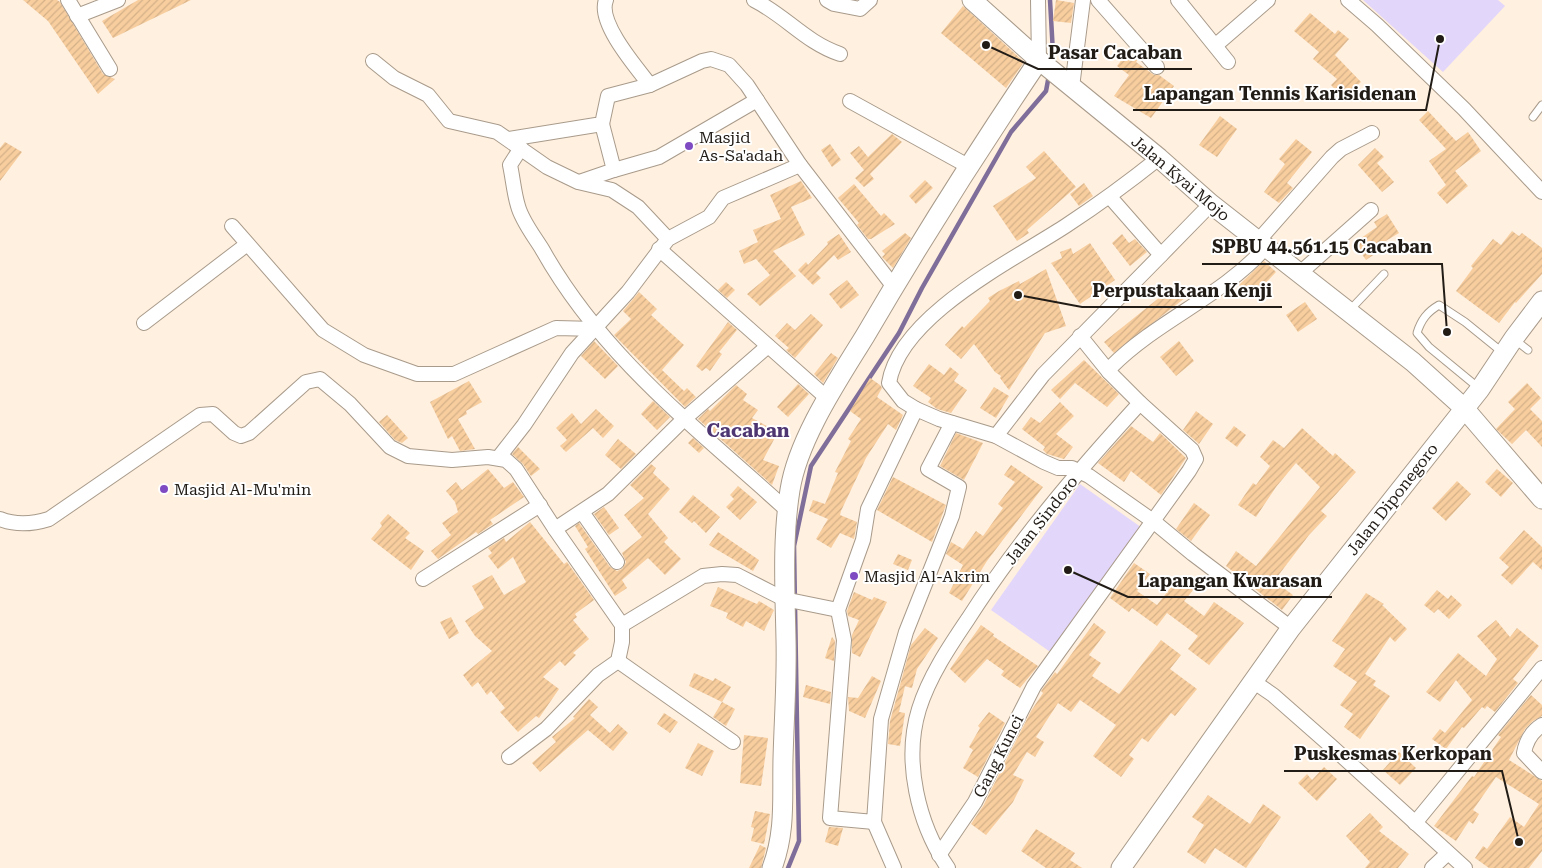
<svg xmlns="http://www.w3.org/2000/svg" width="1542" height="868" font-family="'Roboto Serif',serif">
<defs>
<pattern id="building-hatch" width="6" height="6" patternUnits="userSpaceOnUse" patternTransform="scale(1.25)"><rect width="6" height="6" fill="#f8ce9f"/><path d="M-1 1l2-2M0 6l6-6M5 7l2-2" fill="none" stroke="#d4b088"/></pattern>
</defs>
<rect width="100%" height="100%" fill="#fff0df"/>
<g fill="#e2d6fb">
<path d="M1363,0H1498L1505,6L1443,72Z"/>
<path d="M1080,484L1145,530L1056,656L991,610Z"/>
</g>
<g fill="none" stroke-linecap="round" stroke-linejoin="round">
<g stroke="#7f6e9a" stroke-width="4.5">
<path d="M1050,0L1053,53L1051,62"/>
<path d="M788,868L799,841L794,546L811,466L899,333L922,288L1011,132L1046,91L1049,75"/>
</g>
</g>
<g fill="url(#building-hatch)">
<path d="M23,0H57L60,2L103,74L115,79L98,94L48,21Z"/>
<path d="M138,0H191L113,38L102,21Z"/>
<path d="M1056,0L1074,3L1071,23L1053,21Z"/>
<path d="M963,6L1024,62L1006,88L941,33Z"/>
<path d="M1310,13L1335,34L1338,30L1349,39L1335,55L1361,82L1343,98L1331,85L1337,79L1313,59L1319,52L1294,31Z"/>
<path d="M1129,50L1138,59L1136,62L1154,75H1159L1174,86L1151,118L1114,96L1129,75L1117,66Z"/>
<path d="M1428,111L1456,141L1468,132L1481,151L1455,171L1468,186L1447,204L1437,193L1446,185L1429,161L1446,149L1419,120Z"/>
<path d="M1220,116L1237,129L1217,157L1199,145Z"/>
<path d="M892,134L902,142L870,174L874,179L864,187L855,178L864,170L850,153L859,146L868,157Z"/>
<path d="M1296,139L1312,152L1287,183L1293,188L1279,203L1264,192L1285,164L1279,159Z"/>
<path d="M5,142L22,152L0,181V148Z"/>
<path d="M830,144L841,160L832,167L821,150Z"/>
<path d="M1375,148L1384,157L1377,163L1394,182L1382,192L1358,165Z"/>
<path d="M1044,151L1076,187L1027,230L1029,233L1017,241L993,206L1036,178L1026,167Z"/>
<path d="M925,180L933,188L916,204L909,196Z"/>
<path d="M801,181L812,198L791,207L805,235L773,251L796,276L760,306L747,294L770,275L756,259L744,264L739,251L758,242L753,230L781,219L770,195Z"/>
<path d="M1084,183L1093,196L1079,206L1070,194Z"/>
<path d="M854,184L881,216L884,213L895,224L871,239H868L857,225L859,223L838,198Z"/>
<path d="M1387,214L1399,233L1379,245L1382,249L1366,260L1354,243L1377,227L1374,222Z"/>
<path d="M1512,231L1519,236L1522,233L1542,248V274L1516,303L1515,302L1499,323L1456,291L1473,268L1471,266L1493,239L1501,245Z"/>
<path d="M905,233L911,238L893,268L882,257L885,254L882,251Z"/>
<path d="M839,234L851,252L838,260L834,255L816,273L821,278L813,285L798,270L806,262L808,265L828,244L827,242Z"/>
<path d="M1122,234L1129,243L1135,239L1147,252L1130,266L1112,243Z"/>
<path d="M1090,243L1115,280L1080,304L1051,263L1062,258L1060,252L1071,248L1073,254Z"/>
<path d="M1264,261L1276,272L1253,297L1239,285Z"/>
<path d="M1046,269L1066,326L1045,333L1009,390L1000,378L1001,376L995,372L974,344L961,359L945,345L962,326L964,328L990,301L988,298L999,291L1019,281L1020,284Z"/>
<path d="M847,280L859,295L841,309L829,294Z"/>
<path d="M726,282L735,290L727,298L718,290Z"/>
<path d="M1175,285L1185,298L1114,353L1104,342Z"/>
<path d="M639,292L657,309L651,315L684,345L662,370L684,391L687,388L696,397L685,407L614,335L631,319L623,311Z"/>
<path d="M1305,302L1317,319L1298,332L1286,315Z"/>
<path d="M811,314L823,325L795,358L786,350L789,348L775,336L787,323L795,330Z"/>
<path d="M728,322L737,330L719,352L722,354L710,371L706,368L702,371L696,366Z"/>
<path d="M594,341L618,366L605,379L581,356Z"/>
<path d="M1179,341L1194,361L1176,376L1160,357Z"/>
<path d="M831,353L838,358L823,383L814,374Z"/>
<path d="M1084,360L1119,394L1107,407L1075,383L1060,399L1051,390Z"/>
<path d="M929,364L944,375L950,367L959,374L954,381L967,390L951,413L937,409L928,402L931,398L913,386Z"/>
<path d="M870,378L880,385L882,388L877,397L903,415L896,430L888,424L866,458L841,511L840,515L857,522L854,539L840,533L831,548L816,539L828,519L809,511L813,500L825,504L838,473L835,472L851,441L848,439L861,419L850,411Z"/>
<path d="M469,381L482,402L466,411L467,414L458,419L475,449L460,451L452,436L448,439L430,402Z"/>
<path d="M1527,383L1541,398L1530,409L1542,421V447L1526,430L1512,444L1496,429L1515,409L1508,402Z"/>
<path d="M798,384L809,394L788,417L777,407Z"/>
<path d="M736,385L747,394L743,400L758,410L752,418L778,432L763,460L779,466L772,485L698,419L708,409L710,411Z"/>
<path d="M994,387L1009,396L996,418L980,408Z"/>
<path d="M653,401L670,417L657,430L641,414Z"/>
<path d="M1060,402L1074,416L1056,434L1073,447L1064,459L1047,454L1043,450L1045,447L1022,429L1031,417L1040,423Z"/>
<path d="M596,409L614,426L603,438L593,428L566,452L560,446L567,440L556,428L572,413L581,424Z"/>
<path d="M1196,411L1213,424L1199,444L1183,430Z"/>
<path d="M387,415L408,438L402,443L395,440L379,422Z"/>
<path d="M1131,426L1153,442L1160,433L1186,458L1161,495L1131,471L1124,482L1098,463Z"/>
<path d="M1234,426L1246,435L1237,447L1225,438Z"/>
<path d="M1302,428L1333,456L1335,453L1356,472L1321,511L1327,516L1309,535L1274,581L1293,595L1282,610L1226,566L1236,551L1256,566L1320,487L1296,463L1276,487L1256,517L1238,505L1253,483L1256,485L1270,466L1260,457L1273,440L1284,448Z"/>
<path d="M956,433L983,443L964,480L940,466Z"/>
<path d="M693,438L704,448L699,453L688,443Z"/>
<path d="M618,439L636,454L621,469L605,455Z"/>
<path d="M518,447L540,469L531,476L523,464L512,454Z"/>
<path d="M651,464L656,468L653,473L670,489L648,514L668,538L664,542L681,559L665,575L648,558L622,580L627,588L615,596L585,549L588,547L575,526L579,523L610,567L617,571L622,569L626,562L622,553L642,537L624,515L644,498L630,485Z"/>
<path d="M1011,465L1043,487L987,561L962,601L949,593L963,565L946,554L951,542L963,549L976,531L983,536L1003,508L998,504L1015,482L1004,475Z"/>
<path d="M488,469L504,488L513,482L524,497L490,520L493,524L478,534L476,532L438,559L431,551L451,535L442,523L458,512L455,502L446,491L456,482L462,490Z"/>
<path d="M1497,469L1513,483L1501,497L1485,482Z"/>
<path d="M893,477L946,505L932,542L877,510Z"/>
<path d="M1457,481L1471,494L1446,521L1432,508Z"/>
<path d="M738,486L757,502L740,520L726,507L734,499L730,495Z"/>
<path d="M693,495L720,517L706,533L694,521L692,523L679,512Z"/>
<path d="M1194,503L1210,515L1191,541L1176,529Z"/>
<path d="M604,507L619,528L609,535L594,514Z"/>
<path d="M388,514L410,533L405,538L424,551L411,570L371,539L382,526L380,523Z"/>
<path d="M530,522L564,564L567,562L594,600L575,614L577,617L573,620L589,639L573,653L576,655L565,666L560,661L543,677L559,689L539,718L536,716L518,732L500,712L505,708L491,691L487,695L478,682L472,687L463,675L492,651L475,636L465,621L484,608L472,586L492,575L504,595L526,582L513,557L498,569L488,556L492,553L488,548L504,538L506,542Z"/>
<path d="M1524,530L1542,547V570L1533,562L1512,585L1501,575L1509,567L1499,558Z"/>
<path d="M718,532L759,560L753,571L709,545Z"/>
<path d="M898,554L912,560L908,570L893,564Z"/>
<path d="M1134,563L1150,574L1137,591L1157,605L1180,576L1194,589L1184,601L1204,616L1214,602L1244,623L1209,665L1188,649L1198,636L1167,613L1157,626L1132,608L1129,612L1110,598Z"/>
<path d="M718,587L757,604L759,601L774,610L764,631L746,621L743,627L726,618L728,613L710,606Z"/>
<path d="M1437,590L1448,599L1451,595L1462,605L1449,619L1438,609L1434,613L1424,605Z"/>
<path d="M854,592L872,600L874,597L887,602L860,657L852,653V635L859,620L848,616L847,611Z"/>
<path d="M1366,593L1384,604L1382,605L1407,629L1395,642L1390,637L1365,674L1376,681L1373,685L1390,696L1360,739L1344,727L1353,714L1340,705L1357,682L1333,666L1345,649L1332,641Z"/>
<path d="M451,617L459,633L449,639L440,622Z"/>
<path d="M1496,620L1510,637L1517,628L1539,646L1513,679L1518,683L1495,712L1487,706L1485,709L1482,707L1464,728L1462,727L1446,749L1432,739L1440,729L1445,733L1472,700L1456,680L1440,702L1426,692L1458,653L1486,676L1497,659L1477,636Z"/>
<path d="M1094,623L1106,632L1089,655L1101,663L1092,676L1119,694L1161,640L1181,655L1170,669L1197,689L1175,716L1171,713L1148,742L1142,738L1129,755L1134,759L1121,777L1093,756L1116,725L1080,700L1071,712L1058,703L1036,737L1044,742L1035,757L1027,752L1013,775L1024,780L1013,802L986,835L971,824L983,806L1031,711L1043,693L1041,691L1055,672L1057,674Z"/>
<path d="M981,625L994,634L993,636L1038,666L1020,688L1001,675L1004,671L987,659L965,683L950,669Z"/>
<path d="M925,628L938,638L917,669L912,688L900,685L911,645Z"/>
<path d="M832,637L835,641L834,661L825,658Z"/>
<path d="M694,673L713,681L715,678L731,687L722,702L689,686Z"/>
<path d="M872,676L881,681L865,718L849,711L848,697L858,698Z"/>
<path d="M806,685L831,692L830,704L803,697Z"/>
<path d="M900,685L905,686L899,712L905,713L900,746L888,744L890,721Z"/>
<path d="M1531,695L1542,705V716L1533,721L1525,729L1509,760L1542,781V851L1529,868H1489L1475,858L1483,846L1487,849L1510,817L1524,827L1539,804L1496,777L1473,810L1479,814L1473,824L1469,821L1456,841L1434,826L1472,776L1474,777L1501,737L1498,735Z"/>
<path d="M589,699L598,707L590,715L610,733L618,724L628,733L613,751L588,730L540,772L532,763L556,742L552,737L575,718L573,717Z"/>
<path d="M722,702L735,709L726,726L713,717Z"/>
<path d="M989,712L1005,723L978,777L963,768L973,750L969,747L980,728L978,726Z"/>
<path d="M664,713L678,722L670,733L657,724Z"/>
<path d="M744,735L768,738L761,786L740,783Z"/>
<path d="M698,743L714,751L702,776L685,768Z"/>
<path d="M1399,752L1416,768L1400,785L1383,770Z"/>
<path d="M1324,767L1337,779L1317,801L1298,783L1307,774L1312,780Z"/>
<path d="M1208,795L1250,824L1263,804L1281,817L1246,868L1215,848L1205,864L1187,852L1204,825L1192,817Z"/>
<path d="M755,811L770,814L764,844L751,841L754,828L751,827Z"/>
<path d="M1370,813L1383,827L1379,831L1409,854L1398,868H1365L1370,862L1346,836Z"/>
<path d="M829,827L843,828L838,846L825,842Z"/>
<path d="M1036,829L1075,853L1070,860L1082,868H1046L1021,851Z"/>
<path d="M760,845L766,848L761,868H749Z"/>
</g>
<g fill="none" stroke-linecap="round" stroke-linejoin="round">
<g stroke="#a99b8b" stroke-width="9">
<g id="lane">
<path d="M1533,117L1542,105"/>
<path d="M1348,312L1384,274"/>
<path d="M1514,339L1528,350"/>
<path d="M1480,389L1429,347L1417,333C1421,320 1427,312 1439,305L1465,322L1502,352"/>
</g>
</g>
<g stroke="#a99b8b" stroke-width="16">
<g id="street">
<path d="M68,0L110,69"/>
<path d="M606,0C597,22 636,67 650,85"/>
<path d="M754,0C786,16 805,42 840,54"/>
<path d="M827,0L834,4L860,9L870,0"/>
<path d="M1038,0L1039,60"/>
<path d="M1098,0L1157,67"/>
<path d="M1178,0L1228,62"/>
<path d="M1348,0L1377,25L1464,109L1542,192"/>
<path d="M77,16L118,0"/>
<path d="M1216,45L1268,0"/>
<path d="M373,61L394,78L428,95L449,121L497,132L547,167L578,182L612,190L638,207L668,239"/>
<path d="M1072,87L1083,0"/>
<path d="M850,101L968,166"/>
<path d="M509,139L602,124L608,96L650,85L702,61L711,59L729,65L747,85L800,165L894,287"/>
<path d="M521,148L510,165C513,179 514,193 518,206C522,221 534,236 542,249C603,358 698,429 788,511"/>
<path d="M1159,158C1129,182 1099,204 1067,225C1014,260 900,315 889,383L903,401L916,409L939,419L996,436L1044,462L1058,468H1072L1089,476L1153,521L1193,554L1291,628"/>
<path d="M614,170L659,157L757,100"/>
<path d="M579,182L614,170L602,124"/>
<path d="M232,226L323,330L364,355L417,374H454L556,328L596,329"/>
<path d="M1258,241L1332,157L1341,149L1372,133"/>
<path d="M659,249L827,398"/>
<path d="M1161,255L1203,212"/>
<path d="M1300,273L1371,210"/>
<path d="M144,323L246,245"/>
<path d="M1080,336L1109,372"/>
<path d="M916,409L868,509L863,540L838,610L844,640L830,818L874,822L881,719L906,632L952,516L959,487L928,469L952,423"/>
<path d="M996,436L1043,375L1161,255L1110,197"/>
<path d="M499,457L524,425L572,353L628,292L668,239L709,217L723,198L800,165"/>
<path d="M582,512L617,562"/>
<path d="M0,519C15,525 33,524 49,519L200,415L213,414L234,433L241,436L249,433L306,382L320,379L350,404L390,447L408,456L452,460L488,457L506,460L516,469L555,529"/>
<path d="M423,579L540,505"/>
<path d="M622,625L555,529L608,494L683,420L768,346"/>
<path d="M618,661L733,742"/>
<path d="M1254,682L1273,695L1331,746L1465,868"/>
<path d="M1542,725C1531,732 1526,741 1524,753L1542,772"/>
<path d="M509,757L546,729L598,675L618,661L622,642V625L703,576L722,574L737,575L784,599L838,610"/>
<path d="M874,822L894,868"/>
<path d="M1415,823L1542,668"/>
<path d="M939,855L975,802L1034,686L1189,471L1196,459L1192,450L1140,403L1109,372L1112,366C1158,320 1221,297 1265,248"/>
<path d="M948,868C918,824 903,761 919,709C929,677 949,647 968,619C1018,541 1077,472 1140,403"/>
<path d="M1432,868L1448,853"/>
</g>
</g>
<g stroke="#a99b8b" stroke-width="21">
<g id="secondary">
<path d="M972,0L1039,60L1159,158L1211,204L1413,362L1464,408L1542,499"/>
<path d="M772,868C786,831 782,798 783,759C784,720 787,680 786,640C785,590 782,540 790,490C798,439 838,380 865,336C920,242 978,150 1039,60"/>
<path d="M1121,868L1291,628L1480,389L1514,338L1542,301"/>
</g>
</g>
<use href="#lane" stroke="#fff" stroke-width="7"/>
<use href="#street" stroke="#fff" stroke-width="14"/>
<use href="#secondary" stroke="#fff" stroke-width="19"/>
</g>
<g fill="#7e4bc2" stroke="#fff" stroke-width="2">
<circle cx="689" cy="146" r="5"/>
<circle cx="164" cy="489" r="5"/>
<circle cx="854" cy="576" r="5"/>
</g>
<g text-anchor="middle" stroke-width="4" stroke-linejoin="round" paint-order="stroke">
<g font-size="16" fill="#221c17" stroke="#fff" text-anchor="start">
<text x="699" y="143">Masjid<tspan x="699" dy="18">As-Sa'adah</tspan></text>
<text x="174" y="495">Masjid Al-Mu'min</text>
<text x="864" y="582">Masjid Al-Akrim</text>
</g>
<g font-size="16" fill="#221c17" stroke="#fff">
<text transform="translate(1181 178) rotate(40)" y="6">Jalan Kyai Mojo</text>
<text transform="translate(1392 499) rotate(-52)" y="6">Jalan Diponegoro</text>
<text transform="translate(1041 520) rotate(-52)" y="6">Jalan Sindoro</text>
<text transform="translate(998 756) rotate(-63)" y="6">Gang Kunci</text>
</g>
<g font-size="19" font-weight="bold" fill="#4e3672" stroke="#fff">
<text x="748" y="437">Cacaban</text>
</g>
</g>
<path fill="none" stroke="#221c17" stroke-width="2" d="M986 45L1038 69H1192M1440 39L1426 110H1133M1447 332L1442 264H1202M1018 295L1082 307H1282M1068 570L1128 597H1332M1519 842L1502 771H1284"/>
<g fill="#221c17" stroke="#fff" stroke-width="2">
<circle cx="986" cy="45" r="5"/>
<circle cx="1440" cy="39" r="5"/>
<circle cx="1447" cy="332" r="5"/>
<circle cx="1018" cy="295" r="5"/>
<circle cx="1068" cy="570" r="5"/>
<circle cx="1519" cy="842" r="5"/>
</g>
<g font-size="18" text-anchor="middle" font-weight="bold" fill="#221c17" stroke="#fff" stroke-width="4" stroke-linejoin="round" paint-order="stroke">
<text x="1115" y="59">Pasar Cacaban</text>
<text x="1280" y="100">Lapangan Tennis Karisidenan</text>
<text x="1322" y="253">SPBU 44.561.15 Cacaban</text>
<text x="1182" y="297">Perpustakaan Kenji</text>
<text x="1230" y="587">Lapangan Kwarasan</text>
<text x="1393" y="760">Puskesmas Kerkopan</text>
</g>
</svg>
